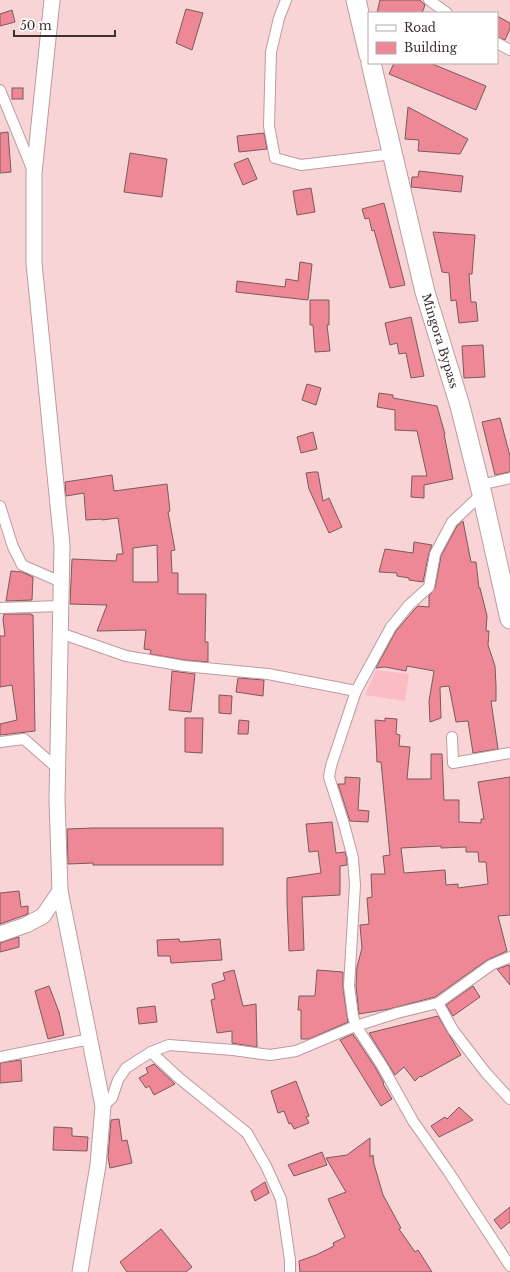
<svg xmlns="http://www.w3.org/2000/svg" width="510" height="1272" font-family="'Libre Baskerville',serif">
<rect width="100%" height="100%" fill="#f8d4d7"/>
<path fill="#fbbcc3" d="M376,670L409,674L405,701L365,695Z"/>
<g fill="#ee8896" stroke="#795a5d" fill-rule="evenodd">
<path d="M380,0H420L425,5L422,13H377Z"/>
<path d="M186,9L203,13L192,50L176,43Z"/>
<path d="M12,10L15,22L0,26V14Z"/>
<path d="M497,16L510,23V29L505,40L497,37Z"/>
<path d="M394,63H430L486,86L476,110L389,74Z"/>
<rect x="12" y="88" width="11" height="11"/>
<path d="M408,107L468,139L460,154L418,151L419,140L405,139Z"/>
<path d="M8,132L11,172L0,173V133Z"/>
<path d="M264,133L267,149L239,152L237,136Z"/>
<path d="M130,153L167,159L162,197L124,192Z"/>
<path d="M248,158L257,179L243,185L234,164Z"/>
<path d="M419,171L463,176L461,192L411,187L412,177H418Z"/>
<path d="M311,188L315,212L297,215L293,191Z"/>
<path d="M384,203L405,285L390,288L374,230L372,231L369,218L365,219L362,209Z"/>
<path d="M433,232L475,235L472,274H469L471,302H476L478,321L459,323L456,300L451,301L449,273L442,272Z"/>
<path d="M300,262L312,264L308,300L236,292L237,281L285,287L286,279L298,281Z"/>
<path d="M310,300H329V325H327L330,351L315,352L313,325H310Z"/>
<path d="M411,317L424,376L411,378L406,353L399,354L397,343L390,345L385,323Z"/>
<path d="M483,345L485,377L464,378L462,346Z"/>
<path d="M307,384L321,388L316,405L302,400Z"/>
<path d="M379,393L393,395V398L437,406L445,434H444L453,479L424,485V498L411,497L412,476H427L417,431L395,430V410L377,407Z"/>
<path d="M500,418L510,456V472L495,475L482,422Z"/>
<path d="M313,432L317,449L301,453L297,437Z"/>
<path d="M313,472H318L323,501L329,498L342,527L329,533L309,489L306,473Z"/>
<path d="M112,475L114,491L167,484L170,511L168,512L175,550L171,551L172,573H178V594H206L205,642H208V662L185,660L150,654L151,650L144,649L146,630L97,631L107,605L70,604L72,559L116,561L117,554H123L118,518L102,520V519L86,520L84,493L66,496L65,482ZM157,545L158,582H133V548Z"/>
<path d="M463,521L471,562H476L479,588H480L487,616L486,631H489L488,645L495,666L496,686V701H491L498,749L473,753L468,721L456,722L449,686L440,687L441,718L430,722L429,701L434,671L407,666L406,671L385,667L376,668L396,631L414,610L418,606L429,607V596L435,588L441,556L457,526Z"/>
<path d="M414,542L432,545L429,553L423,582L409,580V578L397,576V573L379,572L385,549L413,553Z"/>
<path d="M11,571L22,572L33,577L32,600L6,601Z"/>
<path d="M4,614H31V615H33L35,731L0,735V724L17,720L12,685L0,687V636H5L3,619Z"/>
<path d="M172,671L195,674L191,712L169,710Z"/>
<path d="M238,678L264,680L263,696L236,692Z"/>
<path d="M219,695L232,696L231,714L219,713Z"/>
<path d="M185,718H203L202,753L185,752Z"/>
<path d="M385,718L397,719L396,734L400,735L399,746L410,747L407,779H431V754H442L444,800H459V822L481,823V819H484L478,782L510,777V915L498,916L507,951L487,960L435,997L389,1009L359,1014L356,986L357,967L362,948L360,925L369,924L367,898L372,897L371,874H385L383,856L390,855L381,762H377L375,720L385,721ZM441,846V848L466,847V852H478L479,862H486L488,884L458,888V884L446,885L445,870L404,873L401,848Z"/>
<path d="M239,720L249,721L248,734H238Z"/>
<path d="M345,777L360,778L358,810L369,811L368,822L350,821L338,784H345Z"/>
<path d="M332,822L336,853L345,852L347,859V865L340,866V895L302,897L304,950L289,951L287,902V878L321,873L318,851L309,852L306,824Z"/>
<path d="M93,828H223V865H93V863L68,864L67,829Z"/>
<path d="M19,891L21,907L28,906V914L0,924V893Z"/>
<path d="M19,937V947L0,952V943Z"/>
<path d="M179,939L180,942L220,939L222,960L171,963L170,956H158L157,940Z"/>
<path d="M509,965L510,966V985L497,969Z"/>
<path d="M234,970L243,1006L256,1004L257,1047L232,1043V1031L217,1033L211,1000L215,999L212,984L225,980L223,973Z"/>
<path d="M317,970L343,972V987L348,1022L309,1039H301V1010H298L299,996H315Z"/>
<path d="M49,986L59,1012L64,1035L48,1039L35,991Z"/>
<path d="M473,986L480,997L453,1016L446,1005Z"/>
<path d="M155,1006L157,1022L139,1024L137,1008Z"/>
<path d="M438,1016L461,1055L421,1077L420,1076L415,1081L404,1067L395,1075L369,1033Z"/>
<path d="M353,1034L354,1037H355L375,1067L384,1083L383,1084L392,1099L381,1106L340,1040Z"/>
<path d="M21,1060L22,1081L0,1083V1063Z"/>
<path d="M154,1064L175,1084L154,1095L149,1086L146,1088L139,1078L148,1073L146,1068Z"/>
<path d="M296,1081L309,1116L306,1117L309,1123L294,1129L291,1123L289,1124L284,1111L278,1113L271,1091Z"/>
<path d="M459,1107L473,1120L439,1137L431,1126L445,1117L447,1119Z"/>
<path d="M119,1119L122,1141L127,1140L132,1163L110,1168L108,1157L111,1120Z"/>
<path d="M54,1127L72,1128V1136L88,1137L87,1151L53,1150Z"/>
<path d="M370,1138V1157L373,1155L374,1164L383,1195L401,1228L399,1229L415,1252L418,1250L432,1272H300L299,1261L316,1255L334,1246L333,1243L345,1237L328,1199L346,1192L326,1158L347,1155Z"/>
<path d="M322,1152L327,1165L294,1176L288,1165Z"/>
<path d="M265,1182L269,1193L255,1201L251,1191Z"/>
<path d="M510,1207V1222L501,1229L494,1220Z"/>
<path d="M161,1229L192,1267L186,1272H127L120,1262Z"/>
</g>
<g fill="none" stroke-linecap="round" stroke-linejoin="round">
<g stroke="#bd9b9e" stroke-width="12">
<g id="street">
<path d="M286,0L279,18L271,52L269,126L275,158L301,165L393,154"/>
<path d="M429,0L447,13"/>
<path d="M497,43L510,50"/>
<path d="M0,90L33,171"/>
<path d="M480,485L510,478"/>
<path d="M482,494L452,522L435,554L429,587L409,605L391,627L356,691L331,766L329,777L344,824L353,858L355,885L349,986L353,1016L356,1026L381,1064L413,1121L448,1171L510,1266"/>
<path d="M0,506L13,547L22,565L61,582"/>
<path d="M0,608L61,606"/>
<path d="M60,633L126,656L184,666L268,674L356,691"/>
<path d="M452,737L453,763L510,753"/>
<path d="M0,742L24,739L58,769"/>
<path d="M438,1003L453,1030L486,1073L510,1099"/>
<path d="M151,1052L179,1078L247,1133L266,1166L281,1199L290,1260V1272"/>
<path d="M0,1057L90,1039"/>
<path d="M103,1106L112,1098L118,1080L126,1068L151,1052L169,1045L233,1050L270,1055L296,1051L353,1027L397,1013L438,1003L491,965L510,957"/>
</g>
</g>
<g stroke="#bd9b9e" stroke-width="17">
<g id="secondary">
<path d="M52,0L34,173V263L62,545L57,799L60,891L103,1106L98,1165L80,1272"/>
<path d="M0,934L26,925L43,916L60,891"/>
</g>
</g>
<g stroke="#bd9b9e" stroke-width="21">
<g id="highway">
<path d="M356,0L369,55"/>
<path d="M371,63L425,292L460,406L482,494L510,619"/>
</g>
</g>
<use href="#street" stroke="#fff" stroke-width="10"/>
<use href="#secondary" stroke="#fff" stroke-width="15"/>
<use href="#highway" stroke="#fff" stroke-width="19"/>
</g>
<g text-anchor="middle" stroke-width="3" stroke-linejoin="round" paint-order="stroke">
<g font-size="12" fill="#3e3031" stroke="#fff">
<text transform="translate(440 341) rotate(73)" y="4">Mingora Bypass</text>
</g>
</g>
<rect x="368" y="12" width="130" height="52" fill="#ffffff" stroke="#b2acad"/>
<rect x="376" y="25" width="20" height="6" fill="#ffffff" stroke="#b2acad"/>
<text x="404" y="32" font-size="12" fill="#3e3031">Road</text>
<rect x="376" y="42" width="20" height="12" fill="#ee8896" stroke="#b2acad"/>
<text x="404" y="52" font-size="12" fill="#3e3031">Building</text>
<path d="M14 30v6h101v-6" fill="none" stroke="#3e3031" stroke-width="2"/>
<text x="20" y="30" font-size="12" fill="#3e3031" stroke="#ffffff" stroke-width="3" paint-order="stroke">50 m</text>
</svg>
